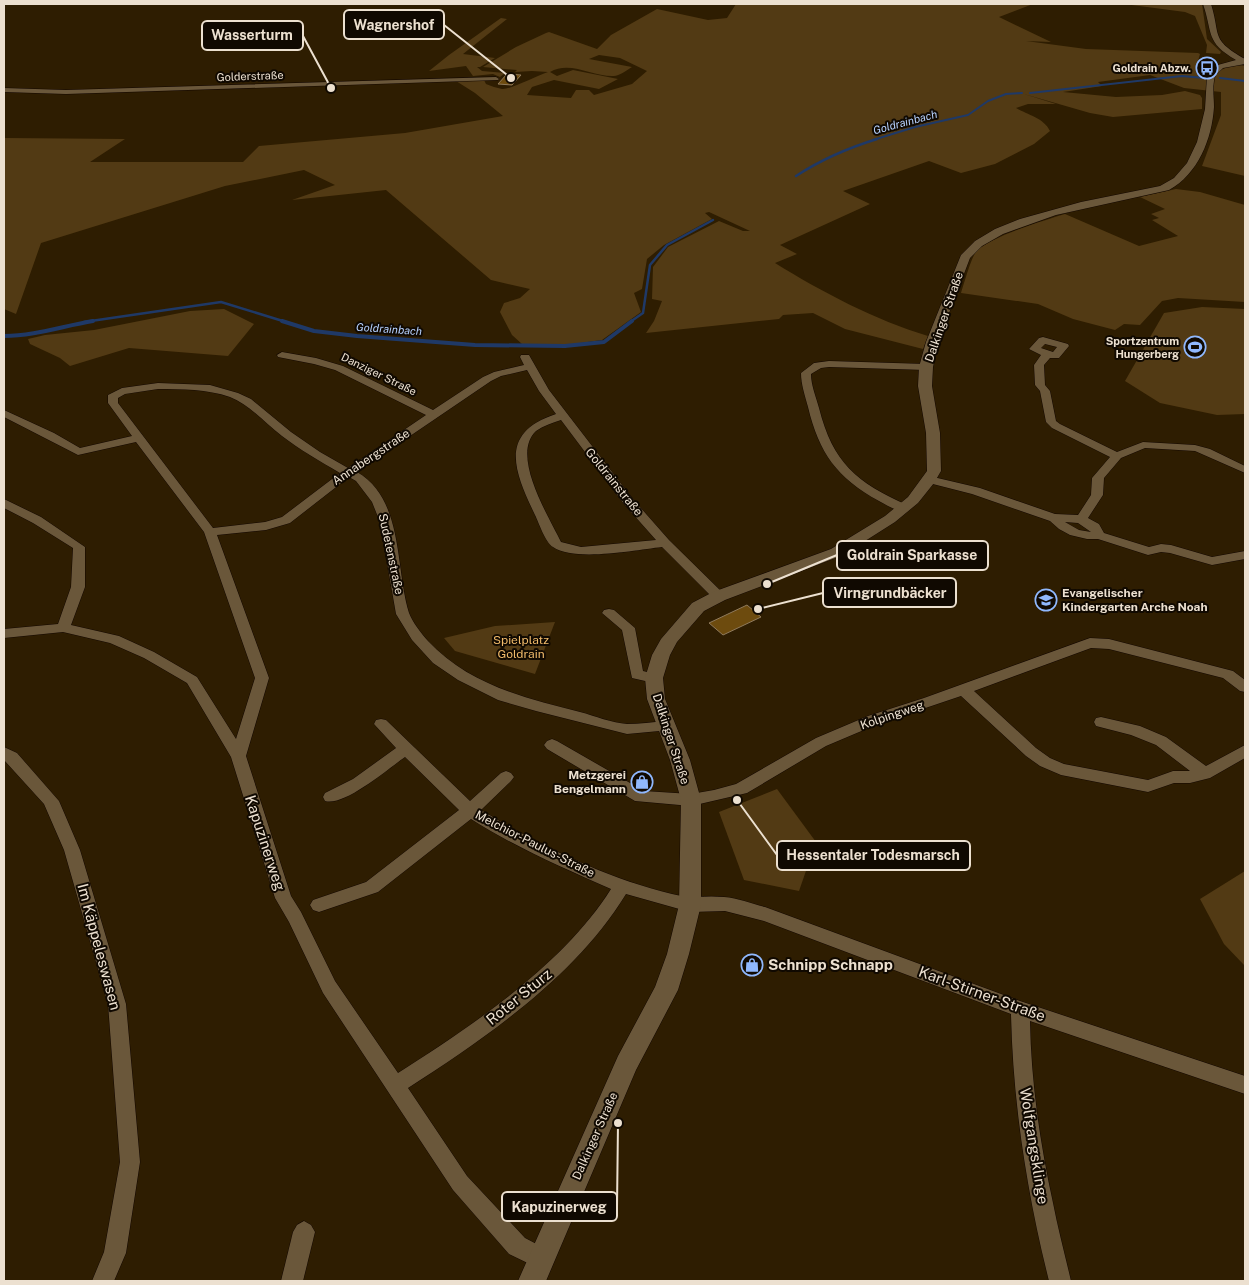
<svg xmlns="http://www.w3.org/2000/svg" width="1249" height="1285" font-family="'Public Sans',sans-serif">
<rect width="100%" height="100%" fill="#2e1d01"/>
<g fill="#523a14" fill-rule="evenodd">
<path d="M736,4H1033L999,17L1051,42L1026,41L1086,49L1198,53L1200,54L1198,61L1209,69L1206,73L1216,75C1223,67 1234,63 1245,66V176L1202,166L1221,115V92L1184,88L1150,75L1098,82L1102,86L1063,92L1116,97L1162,95L1185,91L1200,95L1202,98V109L1113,117L1090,113L1024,94L1056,104H1028L1016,108C1028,115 1044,118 1050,131L1034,144L995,164L961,173L929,161L843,191L870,204L780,245L797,254L775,263C822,292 875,320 928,336L923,349L845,329L813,313L783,315L779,319L646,333L654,321L662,301L652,299L653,267L668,247L719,221L743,231H750L709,212L705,213L712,219L664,245L647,259L642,289L634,293L641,312L602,340L566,345L522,344L512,335L500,312L504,303L520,298L530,289L491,280L386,190L292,200L335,185L304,170L225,186L41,243L16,314L4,309V138L125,139L90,162H243L259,146L405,133L503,116L475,93L456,81L484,80L486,84C491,86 497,88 502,89C510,90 536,76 548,72L532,71L515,72L517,70L483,67L516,47L546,33L549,32L597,49L611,35L657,9L708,20L727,18ZM599,55L620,58L647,71L632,84L594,95L589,90H576L571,98L527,95L532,87L554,80L599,89L618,79L573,70L557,76L550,72C570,60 593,77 614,76C619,76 627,70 632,67L589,59Z"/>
<path d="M1124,4H1202L1207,39L1221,52L1220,54L1206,53L1207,45L1195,16L1185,12Z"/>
<path d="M501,18L507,19L463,54L495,58L480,67H477L482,71L505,73L500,77L493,74L473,76L466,66L429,71L449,55Z"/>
<path d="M1176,189L1200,192L1245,205V302L1178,298L1162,301L1140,325L1124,324L1115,330L1073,319L1038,304L961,293C964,284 971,258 976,252C989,237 1045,220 1065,214L1139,246L1178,236L1152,220L1159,218L1151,214L1165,209L1140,197Z"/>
<path d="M1202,307L1245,309V414L1217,415L1160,403L1125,381L1164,313Z"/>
<path d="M224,309L254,324L228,356L129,348L70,366L60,358L30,344L28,339L45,335L94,330L190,311Z"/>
<path d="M555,622L535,674L455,651L444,638L495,626Z"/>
<path d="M777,789L816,842L799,891L744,880L719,812Z"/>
<path d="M1245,871V966L1224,944L1200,899Z"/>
</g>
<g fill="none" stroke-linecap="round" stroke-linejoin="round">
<g stroke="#1f3967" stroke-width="2">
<path d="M1220,78L1245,81"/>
<path d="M1030,93L1182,76L1205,78"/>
<path d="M873,140L915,127L968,115L988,101L1006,94L1022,93"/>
</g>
<g stroke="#1f3967" stroke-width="2.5">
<path d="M796,176C822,159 848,148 877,139"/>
<path d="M84,322L221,302L286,322"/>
<path d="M630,322L643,313L650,265L667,245L713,220"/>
</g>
<g stroke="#1f3967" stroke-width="4">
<path d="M282,321L314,331L357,336L475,345L565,346L604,342L632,321"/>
<path d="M4,336C34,336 63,326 93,321"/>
</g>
</g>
<g fill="#6d4b0e" stroke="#8f7a5c">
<path d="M507,74L521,75L512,85L498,84Z"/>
<path d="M747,605L761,617L723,635L709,623Z"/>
</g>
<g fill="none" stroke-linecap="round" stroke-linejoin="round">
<g stroke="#130700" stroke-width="1">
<g id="minor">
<path d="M496,77L499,79L498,80L66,94L4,92V88L66,90Z"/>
<path d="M1043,337L1068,344L1069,346L1059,358H1050L1044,365L1045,385L1050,391L1056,421L1060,424L1117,452L1143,442L1195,445L1210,449L1245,466V473L1195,451L1145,448L1121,458L1104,478L1103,495L1088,518L1099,524L1104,533L1149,547L1161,544L1171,545L1212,557L1245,551V559L1212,565L1170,553L1161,552L1148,555L1098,539H1087L1070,535L1059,529L1050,521L972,494L925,482L923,480L925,478L929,476L980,488L1055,514L1078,515L1091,495L1092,478L1110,457L1052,428L1046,422L1040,391L1035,385L1034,365L1041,355L1029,349L1039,338ZM1045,344L1057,347L1053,352L1041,348ZM1065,522L1078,523L1091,532L1079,530Z"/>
<path d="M282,352L316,358L343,366L433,410L483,377L494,372L524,365L520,357L521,355H529L549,390L632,498L669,540L726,596L724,599H714L662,547C635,550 575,562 553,547C545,542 539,523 535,515C514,471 498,433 556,414L539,391L527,370L501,376L491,381L357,472C404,499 395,568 409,613C413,623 421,633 428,641C468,684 524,698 580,712C595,716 612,723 627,724C639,724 653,722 665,721L670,722L672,726L670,730L627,734L536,711L498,700L458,680L433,663L412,640L396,614L380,522L372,502L356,481L349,477L290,523L266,530L217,535L269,678L246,756L291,896L301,912L335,981L398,1073C472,1026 564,964 611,889C563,868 515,847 471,819L378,892L319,912L313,910L310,905L313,900L366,882L459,810L405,757C389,768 344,807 325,801L323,797L325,793L353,779L396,748L374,724L376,720L381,719L386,720L470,801L501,773L506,771L511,773L514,777L511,781L481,810C539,845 605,878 672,894C690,899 706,895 724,897C738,898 752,904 765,907L1020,1001L1245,1076V1094L1030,1021C1031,1082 1040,1143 1053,1203C1058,1229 1065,1255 1071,1281H1049C1027,1193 1013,1104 1011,1014L764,921L725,911L690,912L626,894C576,976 487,1037 408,1088L467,1176L525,1238L548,1250L551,1258L548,1266L540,1269L509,1254L453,1190L323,993L289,922L275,898L231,757L187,683L144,658L110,643L63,632L4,638V629L58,624L71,587L73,548L33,523L4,508V499L41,517L85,547V587L71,625L119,636L154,652L197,677L236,739L255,678L204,532L136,442L78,455L4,417V410L54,433L80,448L132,436L108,403V395L122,388L158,383L210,385L238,393L251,399L291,432L320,452L348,468L426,415L335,370L314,364L278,357L277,355ZM158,389C182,389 207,389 230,397C250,405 265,423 282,436C300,450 320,461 340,473L282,517L265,522L213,528L118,403V398L125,394ZM561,420L624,504L656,540L581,547L561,542C549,517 510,455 536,431C543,426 552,423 561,420Z"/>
<path d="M829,361L926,364L931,367L926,370L829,367L821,368L811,374C811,385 816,397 819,408C833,463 856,482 907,505L909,508L907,511C898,513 887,505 879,501C837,478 819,453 808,407C805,396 801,384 801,373L814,363Z"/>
<path d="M609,609L614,610L635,628L643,671L659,675L661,678L659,681L654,683L632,678L622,630L602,613L604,610Z"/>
<path d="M1090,638L1109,639L1233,671L1245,680V692L1240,691L1223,678L1109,649L1091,648L974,691L1036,748L1050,758L1064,764L1148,780L1173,771H1190L1156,745L1131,735L1096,726L1094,722L1096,718L1101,717L1140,726L1166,737L1206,766L1245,745V758L1210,778L1190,783H1174L1148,792L1061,775L1040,766L1026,756L961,696L878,724L826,746L747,793L691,806L635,801L547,749L544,745L547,741L552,739L557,741L644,791L691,794L714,790L736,784L816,738L868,716L924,698Z"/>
<path d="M4,747L17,753L59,801L80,850L126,1004L140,1162L126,1253L114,1281H92L104,1252L120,1162L108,1004L64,850L44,804L4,760Z"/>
<path d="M304,1221L311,1225L315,1232L303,1281H281L293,1232L297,1225Z"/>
</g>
</g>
<g stroke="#130700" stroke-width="1">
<path id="tertiary" d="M1203,4H1211C1221,36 1210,39 1245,59V64L1223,68L1215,76C1212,87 1214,97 1214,107C1212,139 1198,174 1169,190L1056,215L1003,234L982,246L970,258L938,342L933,367L932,386L940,433L941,471L934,483L918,503L895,522L843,555L725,600L704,611L677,642L670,655L663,678L665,699L690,760L701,800V905L689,954L678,990L636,1070L546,1281H518L618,1056L655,987L667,954L679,905L681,800L670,760L647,699L645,678L652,655L661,639L692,603L713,592L831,549L885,516L908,497L927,471L926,433L918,386L919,367L926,342L961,255L975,241L995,229L1020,219L1081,202L1160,186L1174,178L1187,163L1197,142L1205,109L1207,76L1214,66L1236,60C1205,42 1213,33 1203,4Z"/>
</g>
<use href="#minor" fill="#6a573a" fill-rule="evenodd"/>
<use href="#tertiary" fill="#6a573a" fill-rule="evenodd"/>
</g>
<defs>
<g id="bus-ring" transform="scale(1.125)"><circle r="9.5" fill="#100901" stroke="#90b8fd" stroke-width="1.5"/><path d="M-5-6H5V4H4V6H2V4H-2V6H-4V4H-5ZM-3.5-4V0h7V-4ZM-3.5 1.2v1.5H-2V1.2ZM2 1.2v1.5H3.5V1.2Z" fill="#90b8fd"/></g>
<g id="stadium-ring" transform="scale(1.125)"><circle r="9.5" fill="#100901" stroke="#90b8fd" stroke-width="1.5"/><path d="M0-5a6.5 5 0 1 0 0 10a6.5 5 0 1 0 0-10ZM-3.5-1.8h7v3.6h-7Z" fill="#90b8fd"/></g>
<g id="school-ring" transform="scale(1.125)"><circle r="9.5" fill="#100901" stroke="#90b8fd" stroke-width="1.5"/><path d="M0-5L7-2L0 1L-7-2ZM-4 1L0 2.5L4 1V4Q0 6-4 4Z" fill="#90b8fd"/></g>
<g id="shop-ring" transform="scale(1.125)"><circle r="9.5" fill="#100901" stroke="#90b8fd" stroke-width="1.5"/><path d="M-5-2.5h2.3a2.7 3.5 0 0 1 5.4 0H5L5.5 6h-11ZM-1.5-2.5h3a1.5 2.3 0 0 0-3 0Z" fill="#90b8fd"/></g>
</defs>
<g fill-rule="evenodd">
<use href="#bus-ring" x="1207" y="68"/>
<use href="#stadium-ring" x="1195" y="347"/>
<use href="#school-ring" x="1046" y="600"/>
<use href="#shop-ring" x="642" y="782"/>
<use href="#shop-ring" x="752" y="965"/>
</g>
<g text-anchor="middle" stroke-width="4" stroke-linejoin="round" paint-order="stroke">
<g font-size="11" font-weight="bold" fill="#ece0d0" stroke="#100901" text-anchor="end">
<text x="1191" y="72">Goldrain Abzw.</text>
<text x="1179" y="345">Sportzentrum<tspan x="1179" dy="13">Hungerberg</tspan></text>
</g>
<g font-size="11" fill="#ece0d0" stroke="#100901">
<text transform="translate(250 76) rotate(-2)" y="4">Golderstraße</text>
<text transform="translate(379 374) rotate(26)" y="4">Danziger Straße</text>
</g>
<g font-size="11" font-style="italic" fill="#b6d1fe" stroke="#100901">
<text transform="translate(905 122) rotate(-15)" y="4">Goldrainbach</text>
<text transform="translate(389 329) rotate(4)" y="4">Goldrainbach</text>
</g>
<g font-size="12" fill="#ece0d0" stroke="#100901">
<text transform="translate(944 317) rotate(-71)" y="4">Dalkinger Straße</text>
<text transform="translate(371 457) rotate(-34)" y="4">Annabergstraße</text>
<text transform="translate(614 482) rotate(51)" y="4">Goldrainstraße</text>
<text transform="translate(391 554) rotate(78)" y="4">Sudetenstraße</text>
<text transform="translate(892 715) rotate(-19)" y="4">Kolpingweg</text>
<text transform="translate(671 739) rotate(72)" y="4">Dalkinger Straße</text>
<text transform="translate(535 844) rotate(27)" y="4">Melchior-Paulus-Straße</text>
<text transform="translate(595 1136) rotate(-66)" y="4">Dalkinger Straße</text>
</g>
<g font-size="12" font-weight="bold" fill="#ece0d0" stroke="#100901" text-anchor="start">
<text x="1062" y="597">Evangelischer<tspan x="1062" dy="14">Kindergarten Arche Noah</tspan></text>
<text x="626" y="779" text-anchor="end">Metzgerei<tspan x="626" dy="14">Bengelmann</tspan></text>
</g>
<g font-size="12" fill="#f0ba6a" stroke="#100901">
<text x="521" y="644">Spielplatz<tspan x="521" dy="14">Goldrain</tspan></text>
</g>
<g font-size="15" fill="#ece0d0" stroke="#100901">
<text transform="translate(265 843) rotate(72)" y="5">Kapuzinerweg</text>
<text transform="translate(99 947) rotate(75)" y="5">Im Käppeleswasen</text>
<text transform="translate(982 994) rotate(20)" y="5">Karl-Stirner-Straße</text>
<text transform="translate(519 997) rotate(-39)" y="5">Roter Sturz</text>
<text transform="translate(1034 1146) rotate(81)" y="5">Wolfgangsklinge</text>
</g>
<g font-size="15" font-weight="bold" fill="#ece0d0" stroke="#100901" text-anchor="start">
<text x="768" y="970">Schnipp Schnapp</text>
</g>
</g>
<path fill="none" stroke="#ece0d0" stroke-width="2" d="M511 78L444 25M331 88L303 36M767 584L837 555M758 609L823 593M737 800L777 855M618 1123L617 1207"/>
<g fill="#ece0d0" stroke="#100901" stroke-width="2">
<circle cx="511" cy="78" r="5"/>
<circle cx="331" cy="88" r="5"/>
<circle cx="767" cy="584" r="5"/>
<circle cx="758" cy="609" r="5"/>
<circle cx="737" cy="800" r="5"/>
<circle cx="618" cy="1123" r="5"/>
</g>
<g fill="#100901" stroke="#ece0d0" stroke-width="2">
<rect x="344" y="10" width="100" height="29" rx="5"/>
<rect x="202" y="21" width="101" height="29" rx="5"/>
<rect x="837" y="541" width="151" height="29" rx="5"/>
<rect x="823" y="578" width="133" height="29" rx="5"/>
<rect x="777" y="841" width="193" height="29" rx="5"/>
<rect x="502" y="1192" width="115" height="29" rx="5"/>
</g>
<g font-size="14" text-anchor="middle" font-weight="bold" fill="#ece0d0">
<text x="394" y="30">Wagnershof</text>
<text x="252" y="40">Wasserturm</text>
<text x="912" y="560">Goldrain Sparkasse</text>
<text x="890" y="598">Virngrundbäcker</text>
<text x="873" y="860">Hessentaler Todesmarsch</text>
<text x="559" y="1212">Kapuzinerweg</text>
</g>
<rect width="1249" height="1285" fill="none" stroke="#ece0d0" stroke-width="10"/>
</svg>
